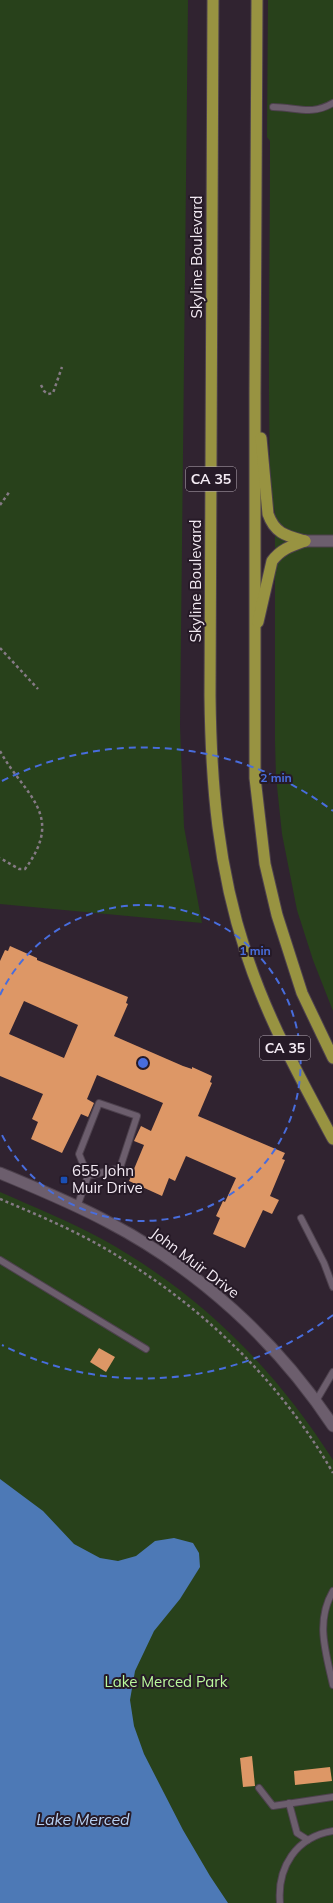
<svg xmlns="http://www.w3.org/2000/svg" width="333" height="1903" font-family="Mulish,sans-serif">
<rect width="100%" height="100%" fill="#302330"/>
<g fill="#28411b">
<path d="M0,0H188L180,726L184,827L202,923L0,904Z"/>
<path d="M268,0H333V1011L313,960L297,910L282,834L276,777L275,741V511L271,503C267,383 270,262 270,141L267,137Z"/>
<path d="M0,1192C34,1207 69,1221 102,1239C199,1293 273,1366 333,1460V1903H0Z"/>
</g>
<path fill="#4d79b6" d="M0,1479L43,1511L74,1544L100,1558L118,1561L136,1556L155,1541L174,1538L193,1543L199,1553L200,1567L180,1599L154,1631L135,1671L130,1700L134,1726L144,1754L183,1830L210,1876L228,1903H0Z"/>
<g fill="#dd9766" fill-rule="evenodd">
<path d="M10,946L37,958V960L128,997L126,1003L128,1004L114,1036L183,1066L192,1069V1067L212,1076L210,1082L212,1083L198,1116L285,1153L282,1159L285,1160L270,1196L279,1200L272,1214L263,1210L245,1248L213,1234L220,1218L216,1216L223,1201L225,1202L236,1178L186,1156L175,1181L169,1178L162,1196L129,1181L144,1145L134,1141L141,1126L151,1131L163,1103L97,1075L87,1099L94,1103L88,1117L81,1114L62,1153L31,1139L38,1122L32,1119L43,1094L0,1076V961L5,950L8,951ZM24,1001L78,1025L64,1058L9,1034Z"/>
<path d="M99,1348L115,1357L106,1372L90,1362Z"/>
<path d="M252,1756L255,1786L243,1787L240,1758Z"/>
<path d="M330,1767L332,1781L295,1785L294,1771Z"/>
</g>
<g fill="none" stroke-linecap="round" stroke-linejoin="round">
<g stroke="#4d414d" stroke-width="8">
<g id="service">
<path d="M273,107C297,107 311,116 333,103"/>
<path d="M77,1207L88,1176L120,1168L137,1116L99,1103L79,1154L88,1176"/>
<path d="M301,1218L324,1263L333,1287"/>
<path d="M0,1260L146,1349"/>
<path d="M316,1401L333,1372"/>
<path d="M333,1591C315,1622 326,1653 333,1685"/>
<path d="M259,1788L273,1806L333,1797"/>
<path d="M289,1803L297,1833L308,1840"/>
<path d="M280,1903C277,1867 296,1837 333,1831"/>
</g>
</g>
<g stroke="#4d414d" stroke-width="13">
<path id="minor" d="M305,541H333"/>
</g>
<g stroke="#4d414d" stroke-width="13">
<path id="tertiary" d="M0,1173C36,1188 73,1203 108,1222C198,1269 277,1341 333,1426"/>
</g>
<g stroke="#4d414d" stroke-width="13">
<g id="primary">
<path d="M213,0L210,696C211,785 218,868 246,953C267,1018 300,1078 333,1139"/>
<path d="M257,0L255,394V778L265,864L277,915L302,993L333,1058"/>
<path d="M261,438L268,514C275,534 287,536 305,541"/>
<path d="M258,622L272,561C281,549 291,546 305,541"/>
</g>
</g>
<g stroke="#857a85" stroke-width="2.5" stroke-dasharray="3 3" stroke-linecap="butt">
<path d="M41,385L44,391L48,394L53,393L62,367"/>
<path d="M0,505L10,491"/>
<path d="M0,648L38,689"/>
<path d="M0,751C24,795 66,814 25,869H19L0,858"/>
<path d="M0,1199C33,1213 67,1227 99,1245C196,1300 278,1377 333,1473"/>
</g>
<use href="#service" stroke="#6c5e6d" stroke-width="6"/>
<use href="#minor" stroke="#6c5e6d" stroke-width="11"/>
<use href="#tertiary" stroke="#6c5e6d" stroke-width="11"/>
<use href="#primary" stroke="#989341" stroke-width="11"/>
</g>
<g fill="none" stroke="#486ddd" stroke-width="2" stroke-dasharray="7 5">
<path d="M0 995A158 158 0 1 1 0 1131"/>
<path d="M333 1315A315 315 0 0 1 2 1345M2 781A315 315 0 0 1 333 811"/>
</g>
<rect fill="#1a4fb4" stroke="#261a27" stroke-width="1.5" x="60" y="1176" width="8" height="8" rx="2"/>
<g text-anchor="middle" stroke-width="4" stroke-linejoin="round" paint-order="stroke">
<g fill="#261a27" stroke="#b6acb6" stroke-width="1">
<rect x="186" y="467" width="50" height="24" rx="3"/>
<rect x="260" y="1036" width="50" height="24" rx="3"/>
</g>
<g font-size="14" font-weight="bold" fill="#f3eaf3">
<text x="211" y="484">CA 35</text>
<text x="285" y="1053">CA 35</text>
</g>
<g font-size="15" fill="#f3eaf3" stroke="#261a27">
<text transform="translate(197 257) rotate(-90)" y="5">Skyline Boulevard</text>
<text transform="translate(196 581) rotate(-90)" y="5">Skyline Boulevard</text>
<text transform="translate(195 1263) rotate(37)" y="5">John Muir Drive</text>
</g>
<g font-size="15" fill="#f3eaf3" stroke="#261a27" text-anchor="start">
<text x="72" y="1176">655 John<tspan x="72" dy="17">Muir Drive</tspan></text>
</g>
<g font-size="15" fill="#baf99c" stroke="#261a27">
<text x="166" y="1687">Lake Merced Park</text>
</g>
<g font-size="16" font-style="italic" fill="#b7d0f2" stroke="#261a27">
<text x="83" y="1825">Lake Merced</text>
</g>
</g>
<circle cx="143" cy="1063" r="6" fill="#486ddd" stroke="#261a27" stroke-width="2"/>
<g font-size="12" text-anchor="middle" font-weight="bold" fill="#486ddd" stroke="#261a27" stroke-width="4" stroke-linejoin="round" paint-order="stroke">
<text x="276" y="782">2 min</text>
<text x="255" y="955">1 min</text>
</g>
</svg>
